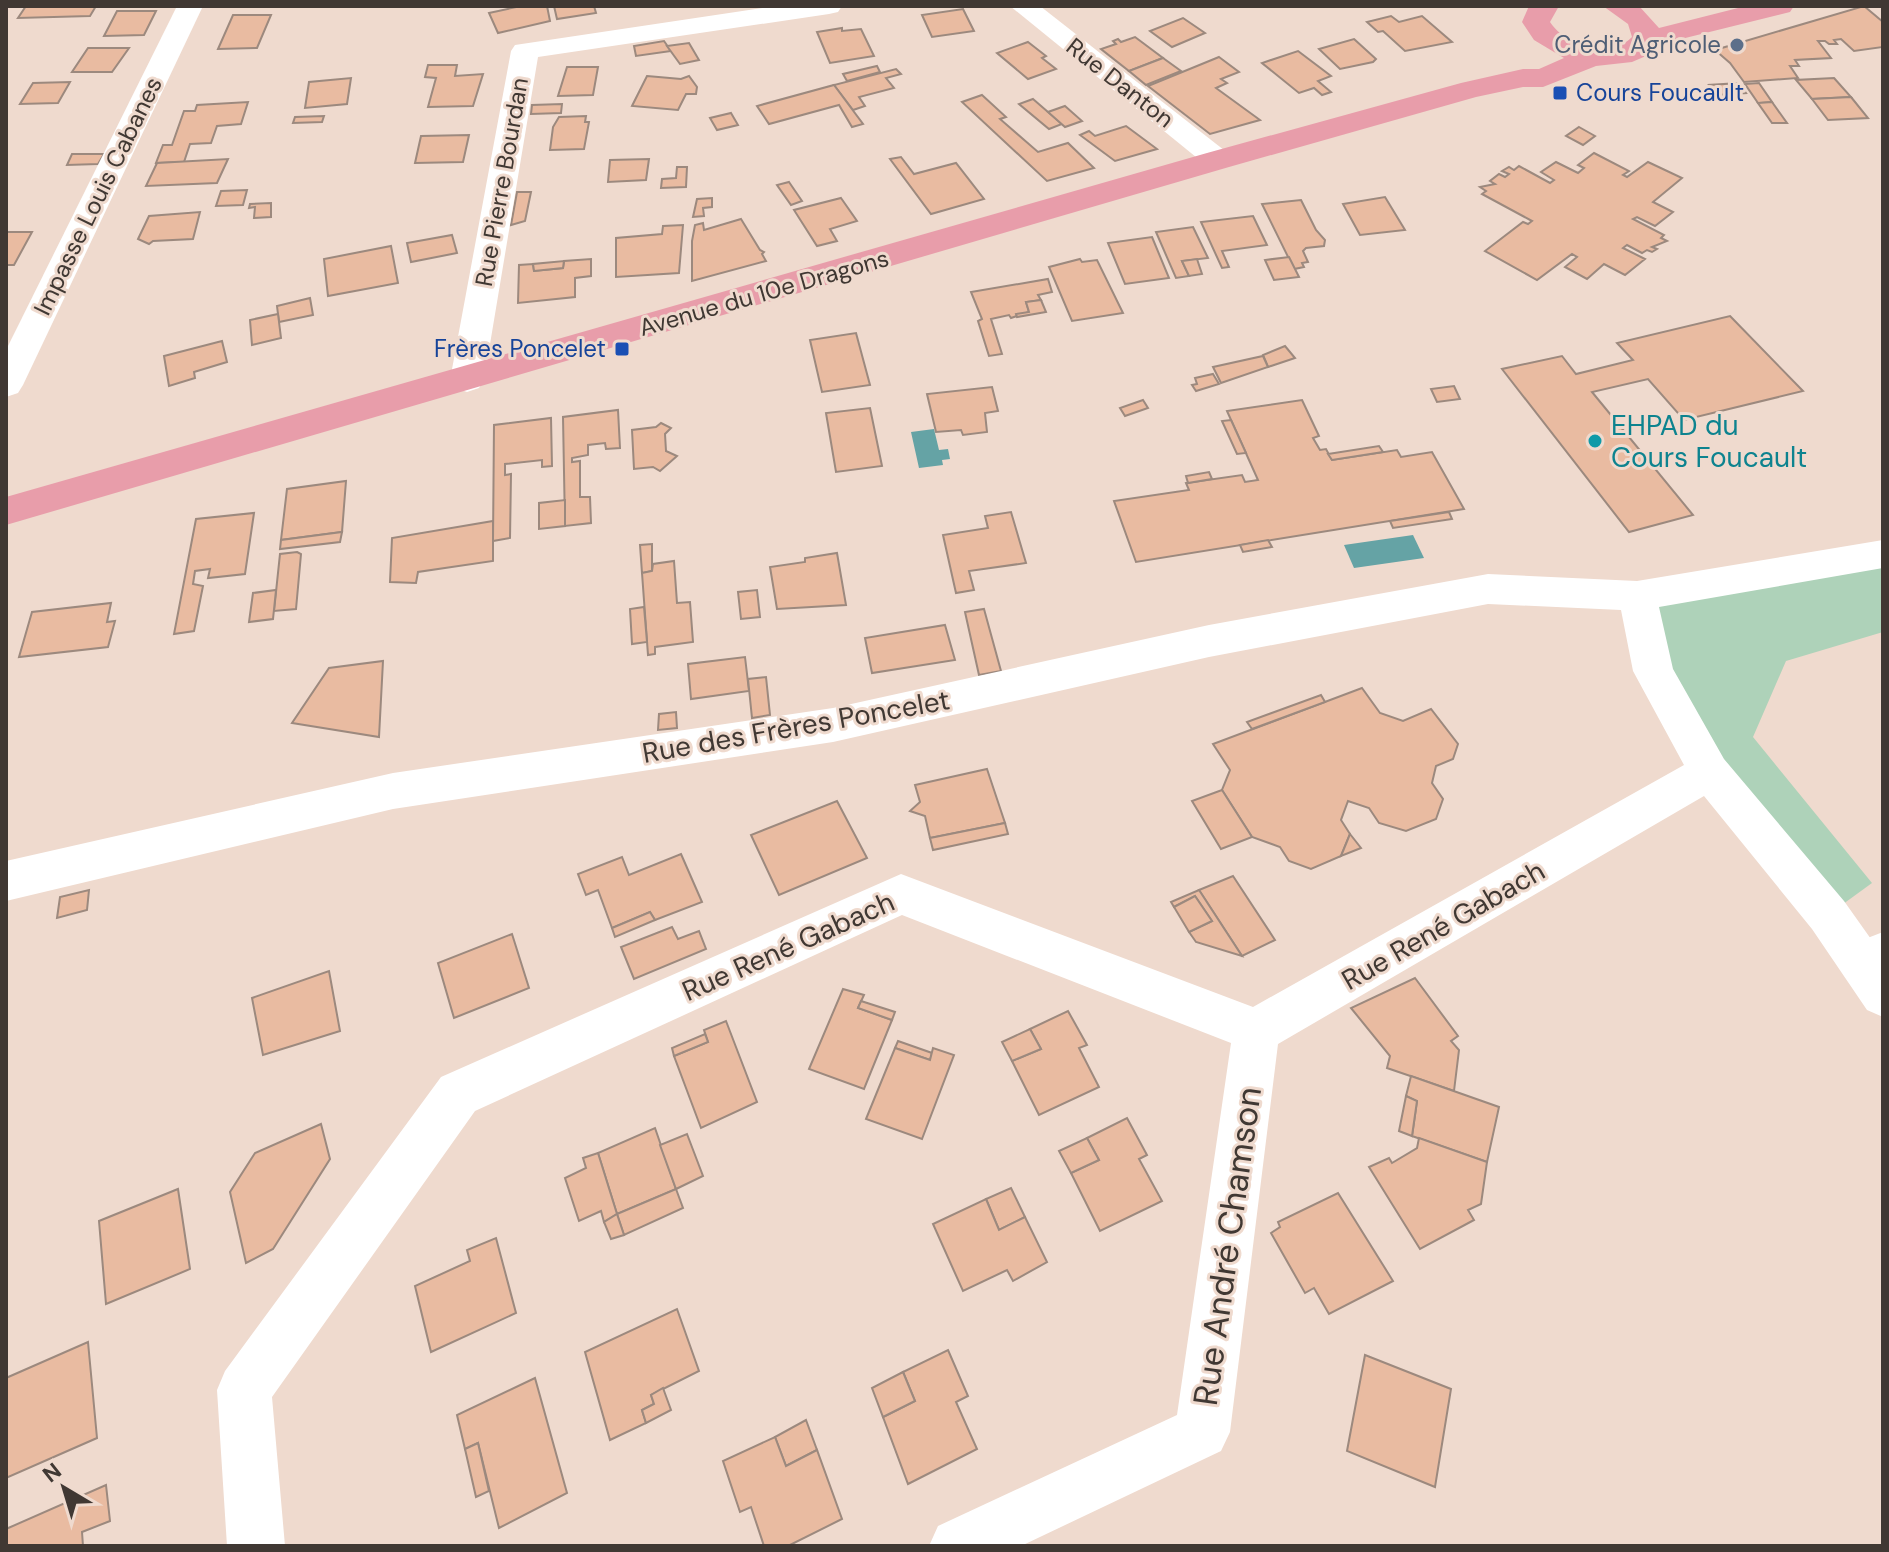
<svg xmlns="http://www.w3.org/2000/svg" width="1889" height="1552" font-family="'DM Sans',sans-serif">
<rect width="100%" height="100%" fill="#efdace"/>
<path fill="#aed2b9" d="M1883,554V632L1786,661L1753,737L1872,883L1828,915L1709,772L1637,596Z"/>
<g fill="#65a3a5">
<path d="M934,429L939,450L948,449L950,459L942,460L943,465L919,468L911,432Z"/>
<path d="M1413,535L1424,558L1354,568L1344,545Z"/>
</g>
<g fill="#e9bba1" stroke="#9c897e" stroke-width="2">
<path d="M26,6H96L90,16L18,18Z"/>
<path d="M521,6H547L550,21L498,33L489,13Z"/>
<path d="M554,6H594L596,13L557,19Z"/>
<path d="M1864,6L1883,22V47L1854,51L1841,39L1834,40L1837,44H1829L1825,41H1818L1831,58L1795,60L1799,66H1790L1798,78L1744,82L1730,63L1715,50Z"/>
<path d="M963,9L974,31L932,37L922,15Z"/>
<path d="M117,11H156L144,35L104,36Z"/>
<path d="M233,15H271L257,48L218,49Z"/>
<path d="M1391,16L1399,22L1422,16L1452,42L1405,51L1383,31L1378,32L1367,22Z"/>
<path d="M1183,18L1205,33L1172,47L1150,31Z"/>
<path d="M842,28V31L861,29L874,56L830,63L817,32Z"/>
<path d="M1135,37L1163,58L1129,71L1101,49L1116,44L1113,41L1118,39L1121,42Z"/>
<path d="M1354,39L1376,59L1373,62L1340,69L1319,49Z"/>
<path d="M664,41L671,51L636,56L634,46Z"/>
<path d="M1028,42L1046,56L1042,58L1056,69L1028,79L997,53Z"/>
<path d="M689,43L699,60L680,64L667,46Z"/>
<path d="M88,48H129L112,72H72Z"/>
<path d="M1298,51L1331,76L1318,81L1331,92L1322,95L1314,88L1299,93L1262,63Z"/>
<path d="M1219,57L1239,72L1221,79L1227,83L1216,88L1260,120L1210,134L1148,86Z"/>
<path d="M1163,58L1181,71L1146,85L1129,71Z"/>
<path d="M428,65H457L455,76L483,74L473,106L428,107L436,78L425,77Z"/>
<path d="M877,66L880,72L847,81L843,74Z"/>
<path d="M567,67H598L593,95L558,96Z"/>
<path d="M896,69L901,74L886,78L894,88L859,97L865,106L853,110L834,85Z"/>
<path d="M647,76L681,79L689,76L697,87L696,94H686L678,110L632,106Z"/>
<path d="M351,78L347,104L305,108L309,82Z"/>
<path d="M1834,78L1851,97L1812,99L1796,80Z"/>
<path d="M70,82L58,103L20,104L33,83Z"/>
<path d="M1739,83L1746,93L1716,95L1709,85Z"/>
<path d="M1759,83L1772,102L1758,103L1745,84Z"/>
<path d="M834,85L863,124L852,127L839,105L769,124L757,106Z"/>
<path d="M982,95L1006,117L1000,119L1038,152L1068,143L1094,168L1047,181L962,102Z"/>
<path d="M1851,97L1868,118L1828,120L1812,99Z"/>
<path d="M1033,99L1048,112L1062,124L1049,129L1019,104Z"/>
<path d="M248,102L241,124L217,126L211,143L190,144L184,162L156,163L163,145H172L184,111H195L197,105Z"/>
<path d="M1772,102L1787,123H1772L1758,103Z"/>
<path d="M562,104L561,113L531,114L532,105Z"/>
<path d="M1065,106L1082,121L1065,127L1048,112Z"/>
<path d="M731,113L738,125L717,130L710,118Z"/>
<path d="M324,116L322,122L293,123L295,117Z"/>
<path d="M586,116L585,122H589L584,149L550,150L553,127L559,117Z"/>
<path d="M1126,126L1157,149L1115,161L1080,135L1089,131L1095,136Z"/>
<path d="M1579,127L1595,136L1583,145L1566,136Z"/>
<path d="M469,135L463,162L415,163L421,136Z"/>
<path d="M1594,153L1629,171L1623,175L1627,177L1648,162L1682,178L1653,202L1673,212L1655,226L1637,217L1633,219L1664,235L1661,238L1667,241L1652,247L1657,249L1652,252L1647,250L1642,253L1627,245L1623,248L1645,259L1625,275L1604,264L1587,279L1565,267L1577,257L1572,254L1537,280L1485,251L1523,222L1528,224L1532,221L1482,194L1486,191L1480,187L1495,184L1490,181L1499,174L1505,177L1509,174L1502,171L1509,167L1514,170L1519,166L1550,183L1554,180L1541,172L1556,162L1578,173L1584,168L1578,165Z"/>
<path d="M72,154H104L98,164L67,165Z"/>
<path d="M901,157L914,174L956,163L984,199L931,214L890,159Z"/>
<path d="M228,159L217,183L146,186L157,163Z"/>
<path d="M649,159L646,180L608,182L610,160Z"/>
<path d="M677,167H687L686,187L661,188L662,179L676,178Z"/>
<path d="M789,182L802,201L791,205L777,185Z"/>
<path d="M247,190L243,205L216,206L221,191Z"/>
<path d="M517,192H531L525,221L511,225Z"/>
<path d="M1385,197L1405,230L1360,235L1343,204Z"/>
<path d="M712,198V207L703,208L704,216L693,217L697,199Z"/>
<path d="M841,198L857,221L830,229L837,241L817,246L794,210Z"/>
<path d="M1301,200L1316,230L1325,240L1324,246L1306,248L1303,251L1308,262L1302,263L1304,267L1294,269L1262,204Z"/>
<path d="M271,203V217L254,218L255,207L249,208L250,204Z"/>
<path d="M200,212L193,239L153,241L149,244L138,239L149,216Z"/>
<path d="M1253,216L1267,245L1222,251L1229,267L1222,268L1201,222Z"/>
<path d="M741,219L760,250L764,252L762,254L766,261L692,281V241L695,225L703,223L704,230Z"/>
<path d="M683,225L679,273L616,277V238L662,234L663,226Z"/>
<path d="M1193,227L1208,258L1182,261L1189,276L1176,278L1156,232Z"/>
<path d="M6,232H32L14,265H6Z"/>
<path d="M452,235L457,253L411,262L407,243Z"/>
<path d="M1152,237L1169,278L1125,284L1108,243Z"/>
<path d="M391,246L398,283L328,296L324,259Z"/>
<path d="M1289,257L1299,277L1274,280L1265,260Z"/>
<path d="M591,259V276L575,278V297L518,303L519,265L533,264L534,271L563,268L564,261Z"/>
<path d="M1080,259L1082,262L1097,260L1123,313L1072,321L1049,267Z"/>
<path d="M1197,259L1202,274L1189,276L1182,261Z"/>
<path d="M564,261L563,268L534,271L533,264Z"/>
<path d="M1048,279L1052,292L1038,295L1041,300L1026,302L1029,312L1011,318L1009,315L991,319L1002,354L989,356L978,321L982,319L971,292Z"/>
<path d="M310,298L313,315L279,322L277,306Z"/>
<path d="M1041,300L1046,312L1017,317L1016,314L1029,312L1026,302Z"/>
<path d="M278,314L281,338L252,345L250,320Z"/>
<path d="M1730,316L1803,391L1684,420L1648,379L1592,392L1693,515L1629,532L1502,369L1562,356L1576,374L1633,360L1617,343Z"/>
<path d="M856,333L870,385L822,392L810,340Z"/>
<path d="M222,341L227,362L194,372L195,378L169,386L164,356Z"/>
<path d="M1285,346L1295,358L1268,367L1263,355Z"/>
<path d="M1263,356L1268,367L1221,383L1213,367Z"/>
<path d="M1213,374L1219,384L1196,391L1192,385L1197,384L1195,378Z"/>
<path d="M1454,386L1460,399L1437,402L1431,389Z"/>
<path d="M992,387L998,411L985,413L987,432L963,435L961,430L936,432L927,394Z"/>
<path d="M1143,400L1148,408L1125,416L1120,408Z"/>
<path d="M1302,400L1319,436L1313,438L1320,450L1326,449L1332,460L1397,450L1401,457L1432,452L1464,509L1136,562L1114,501L1189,490L1186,483L1242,475L1245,482L1258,480L1227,411Z"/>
<path d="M870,408L882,466L836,472L826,413Z"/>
<path d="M618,410L620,448L606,449L605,443L588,445V455L572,458V462L580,461V497H590L591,523L565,526L563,417Z"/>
<path d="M551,418L552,466L542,467V460L505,464V475L511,474L510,538L493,541L494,425Z"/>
<path d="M1231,420L1246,453L1237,454L1222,421Z"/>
<path d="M661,423L671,428L665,434L666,451L677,456L660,471L653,467L634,469L632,430L656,427Z"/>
<path d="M1379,446L1383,452L1332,460L1328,454Z"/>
<path d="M1209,472L1212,479L1188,483L1186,476Z"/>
<path d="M346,481L342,532L281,540L287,489Z"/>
<path d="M565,500V526L539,529V503Z"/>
<path d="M1011,512L1026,563L969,571L974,590L956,593L943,535L988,528L985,516Z"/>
<path d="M1449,512L1452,519L1393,528L1390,521Z"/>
<path d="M254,513L245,574L208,578L210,569L195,571L193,584L203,586L194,631L174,634L196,519Z"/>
<path d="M493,521V561L418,572L416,583L390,582L392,538Z"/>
<path d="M342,532L340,542L280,549L281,540Z"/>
<path d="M1268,540L1272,547L1243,552L1240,545Z"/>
<path d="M652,544V571L642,573L640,545Z"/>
<path d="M297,552L301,554L296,609L274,611L280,554Z"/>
<path d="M837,553L846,605L777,609L770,567L805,562V558Z"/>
<path d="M674,561L677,603L690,602L693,642L655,647V654L648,655L642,573L652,571L653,564Z"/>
<path d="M276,590L273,619L249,622L253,593Z"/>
<path d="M757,590L760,617L741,619L738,592Z"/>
<path d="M111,603L107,622L115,621L108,647L19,657L32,612Z"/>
<path d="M644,607L647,642L632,644L630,609Z"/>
<path d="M984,609L1001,671L979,675L965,612Z"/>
<path d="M945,625L955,660L872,673L865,638Z"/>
<path d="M745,657L749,691L691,699L688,664Z"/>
<path d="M383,661L379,737L292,723L329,668Z"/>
<path d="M766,677L770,715L752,718L748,679Z"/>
<path d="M1362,688L1380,713L1403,721L1431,709L1458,744L1453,759L1436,766L1432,783L1443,799L1436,819L1406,831L1379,823L1369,808L1348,801L1341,820L1350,834L1341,856L1311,869L1289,861L1280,847L1252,837L1222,790L1230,770L1213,744Z"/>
<path d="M1321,695L1325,702L1252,729L1247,722Z"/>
<path d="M676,712L677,728L658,730L659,714Z"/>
<path d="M987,769L1005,823L930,838L925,816L910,811L920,802L915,785Z"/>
<path d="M1222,790L1252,837L1221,849L1192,801Z"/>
<path d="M837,801L867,858L779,895L751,835Z"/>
<path d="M1005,823L1008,834L933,850L930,838Z"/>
<path d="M1350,834L1361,848L1341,856Z"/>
<path d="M681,854L702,902L655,920L650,912L612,928L598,890L586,895L578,874L622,857L629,875Z"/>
<path d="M1233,876L1275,940L1242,956L1199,890Z"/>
<path d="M89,890L87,910L57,918L60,897Z"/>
<path d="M1199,890L1242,956L1196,942L1189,932L1212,921L1195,896L1174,907L1171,902Z"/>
<path d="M1195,896L1212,921L1189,932L1174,907Z"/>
<path d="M650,912L655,920L615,937L612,928Z"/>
<path d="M672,927L678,939L699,931L706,949L634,979L621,947Z"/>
<path d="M512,934L529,988L454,1018L438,963Z"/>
<path d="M329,971L340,1031L263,1055L252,998Z"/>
<path d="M1415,978L1458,1036L1451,1041L1459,1050L1454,1091L1387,1068L1390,1056L1351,1008Z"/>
<path d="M843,989L864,995L858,1008L892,1020L864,1089L809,1069Z"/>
<path d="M861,1001L895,1012L892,1020L858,1008Z"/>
<path d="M1068,1011L1087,1045L1079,1048L1099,1087L1039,1115L1012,1061L1041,1049L1030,1029Z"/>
<path d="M726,1021L757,1102L701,1128L674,1056L708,1042L704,1030Z"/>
<path d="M1030,1029L1041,1049L1012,1061L1002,1042Z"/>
<path d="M705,1034L708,1042L674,1056L672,1048Z"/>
<path d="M898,1041L932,1053L930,1060L895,1048Z"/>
<path d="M895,1048L930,1060L933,1048L954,1055L922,1139L866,1119Z"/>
<path d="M1411,1076L1499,1107L1487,1162L1412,1136L1417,1101L1406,1096Z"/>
<path d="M1406,1096L1417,1101L1412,1136L1399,1131Z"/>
<path d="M1127,1118L1147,1155L1139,1159L1162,1201L1100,1231L1071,1173L1099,1160L1087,1138Z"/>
<path d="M321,1124L330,1159L273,1249L246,1263L230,1192L255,1153Z"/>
<path d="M655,1128L676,1189L617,1214L598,1153Z"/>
<path d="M687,1134L703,1176L676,1189L660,1145Z"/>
<path d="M1087,1138L1099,1160L1071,1173L1059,1151Z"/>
<path d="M1419,1138L1487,1162L1481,1204L1468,1210L1474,1220L1420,1249L1369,1167L1389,1158L1392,1163L1417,1148Z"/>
<path d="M598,1153L617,1214L604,1222L601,1211L579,1221L565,1178L586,1168L583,1158Z"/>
<path d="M1011,1188L1025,1217L999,1230L986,1199Z"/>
<path d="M178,1189L190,1269L106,1304L99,1221Z"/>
<path d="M676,1189L683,1208L624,1235L617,1214Z"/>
<path d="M1338,1193L1393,1281L1329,1314L1314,1288L1305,1293L1271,1233L1280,1227L1278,1222Z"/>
<path d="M986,1199L999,1230L1025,1217L1047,1262L1013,1281L1007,1270L963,1291L933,1224Z"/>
<path d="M617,1214L624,1235L611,1239L604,1222Z"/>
<path d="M496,1238L516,1313L431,1352L415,1286L470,1261L467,1250Z"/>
<path d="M677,1309L699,1371L651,1395L654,1404L642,1410L646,1423L610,1440L585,1352Z"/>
<path d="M88,1342L97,1438L6,1478V1378Z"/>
<path d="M948,1350L968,1396L956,1402L977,1449L908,1484L883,1417L915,1401L903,1372Z"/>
<path d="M1365,1355L1451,1389L1435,1487L1347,1451Z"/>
<path d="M903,1372L915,1401L883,1417L872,1388Z"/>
<path d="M535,1378L567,1493L499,1528L478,1443L465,1449L457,1415Z"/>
<path d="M663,1388L671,1410L646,1423L642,1410L654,1404L651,1395Z"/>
<path d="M806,1420L817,1450L786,1466L775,1437Z"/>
<path d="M775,1437L786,1466L817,1450L842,1519L788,1546H764L751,1507L740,1512L723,1461Z"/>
<path d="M478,1443L489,1491L476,1497L465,1449Z"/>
<path d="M106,1485L110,1521L82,1532L83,1546H7L6,1529Z"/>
</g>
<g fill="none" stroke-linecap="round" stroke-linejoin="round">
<path fill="#fff" fill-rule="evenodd" d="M1883,932V954L1855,965L1847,962L1843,954L1847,946Z"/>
<g fill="#fff" fill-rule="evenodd">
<path d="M177,6H203L23,385L18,393L6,397V350Z"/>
<path d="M775,6H842L838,12L829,14L538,57L484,380L479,388L467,392L455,388L450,380L511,51L515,45Z"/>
<path d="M1010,6H1040L1229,154L1233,160L1229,166L1218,169L1207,166Z"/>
<path d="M1883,540V568L1659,607L1673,669L1724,759L1844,901L1883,956V1017L1867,1010L1812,929L1704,796L1278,1044L1230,1432L1221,1451L1021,1546H929L938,1526L1177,1415L1231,1043L902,915L475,1111L272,1397L285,1546H227L217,1390L225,1371L441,1077L901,874L1253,1007L1684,765L1633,671L1621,610L1488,604L1209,657L833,742L393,809L6,901V861L393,773L833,708L1209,625L1488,574L1637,581Z"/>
</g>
<path fill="#e89daa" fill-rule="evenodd" d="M1529,6H1559L1550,22C1567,47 1609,60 1632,37L1628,24L1603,6H1639L1659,28L1746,6H1794L1790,12L1657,45L1646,56L1632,62L1596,66L1543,87H1523L1476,97L1229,167L6,525V497L1207,153L1461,83L1523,69H1539L1564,58L1534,40L1522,22Z"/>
</g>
<circle fill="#5c6f8a" stroke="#efdace" stroke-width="3" cx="1737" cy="45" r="8"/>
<g fill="#1a4fb4" stroke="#efdace" stroke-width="3">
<rect x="1552" y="85" width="16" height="16" rx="4"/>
<rect x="614" y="341" width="16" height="16" rx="4"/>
</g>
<circle fill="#0f9aa8" stroke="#efdace" stroke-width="3" cx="1595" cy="441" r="8"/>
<g text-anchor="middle" stroke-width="6" stroke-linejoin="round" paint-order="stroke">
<g font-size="24" fill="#4e5e75" stroke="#efdace" text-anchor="end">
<text x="1721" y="53">Crédit Agricole</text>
</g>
<g font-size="24" fill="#403833" stroke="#efdace">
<text transform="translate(1120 83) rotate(38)" y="8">Rue Danton</text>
<text transform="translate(502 182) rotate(-80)" y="8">Rue Pierre Bourdan</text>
<text transform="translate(98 196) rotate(-64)" y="8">Impasse Louis Cabanes</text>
<text transform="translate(764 293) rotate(-16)" y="8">Avenue du 10e Dragons</text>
</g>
<g font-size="24" fill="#164399" stroke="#efdace" text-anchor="start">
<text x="1576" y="101">Cours Foucault</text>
<text x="606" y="357" text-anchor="end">Frères Poncelet</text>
</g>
<g font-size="28" fill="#0d838f" stroke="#efdace" text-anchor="start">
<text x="1611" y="435">EHPAD du<tspan x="1611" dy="32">Cours Foucault</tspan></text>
</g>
<g font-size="28" fill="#403833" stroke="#efdace">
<text transform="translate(796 726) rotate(-10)" y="10">Rue des Frères Poncelet</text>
<text transform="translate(1443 925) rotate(-30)" y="10">Rue René Gabach</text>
<text transform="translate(788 946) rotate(-24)" y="10">Rue René Gabach</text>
</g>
<g font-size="34" fill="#403833" stroke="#efdace">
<text transform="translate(1227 1246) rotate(-82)" y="12">Rue André Chamson</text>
</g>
</g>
<rect width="1889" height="1552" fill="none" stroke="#403833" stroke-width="16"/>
<g transform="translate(64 1488) rotate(322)" stroke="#efdace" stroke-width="6" paint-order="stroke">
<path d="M0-6L14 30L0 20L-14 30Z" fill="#403833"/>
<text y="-12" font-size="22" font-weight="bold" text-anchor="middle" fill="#403833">N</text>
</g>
</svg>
